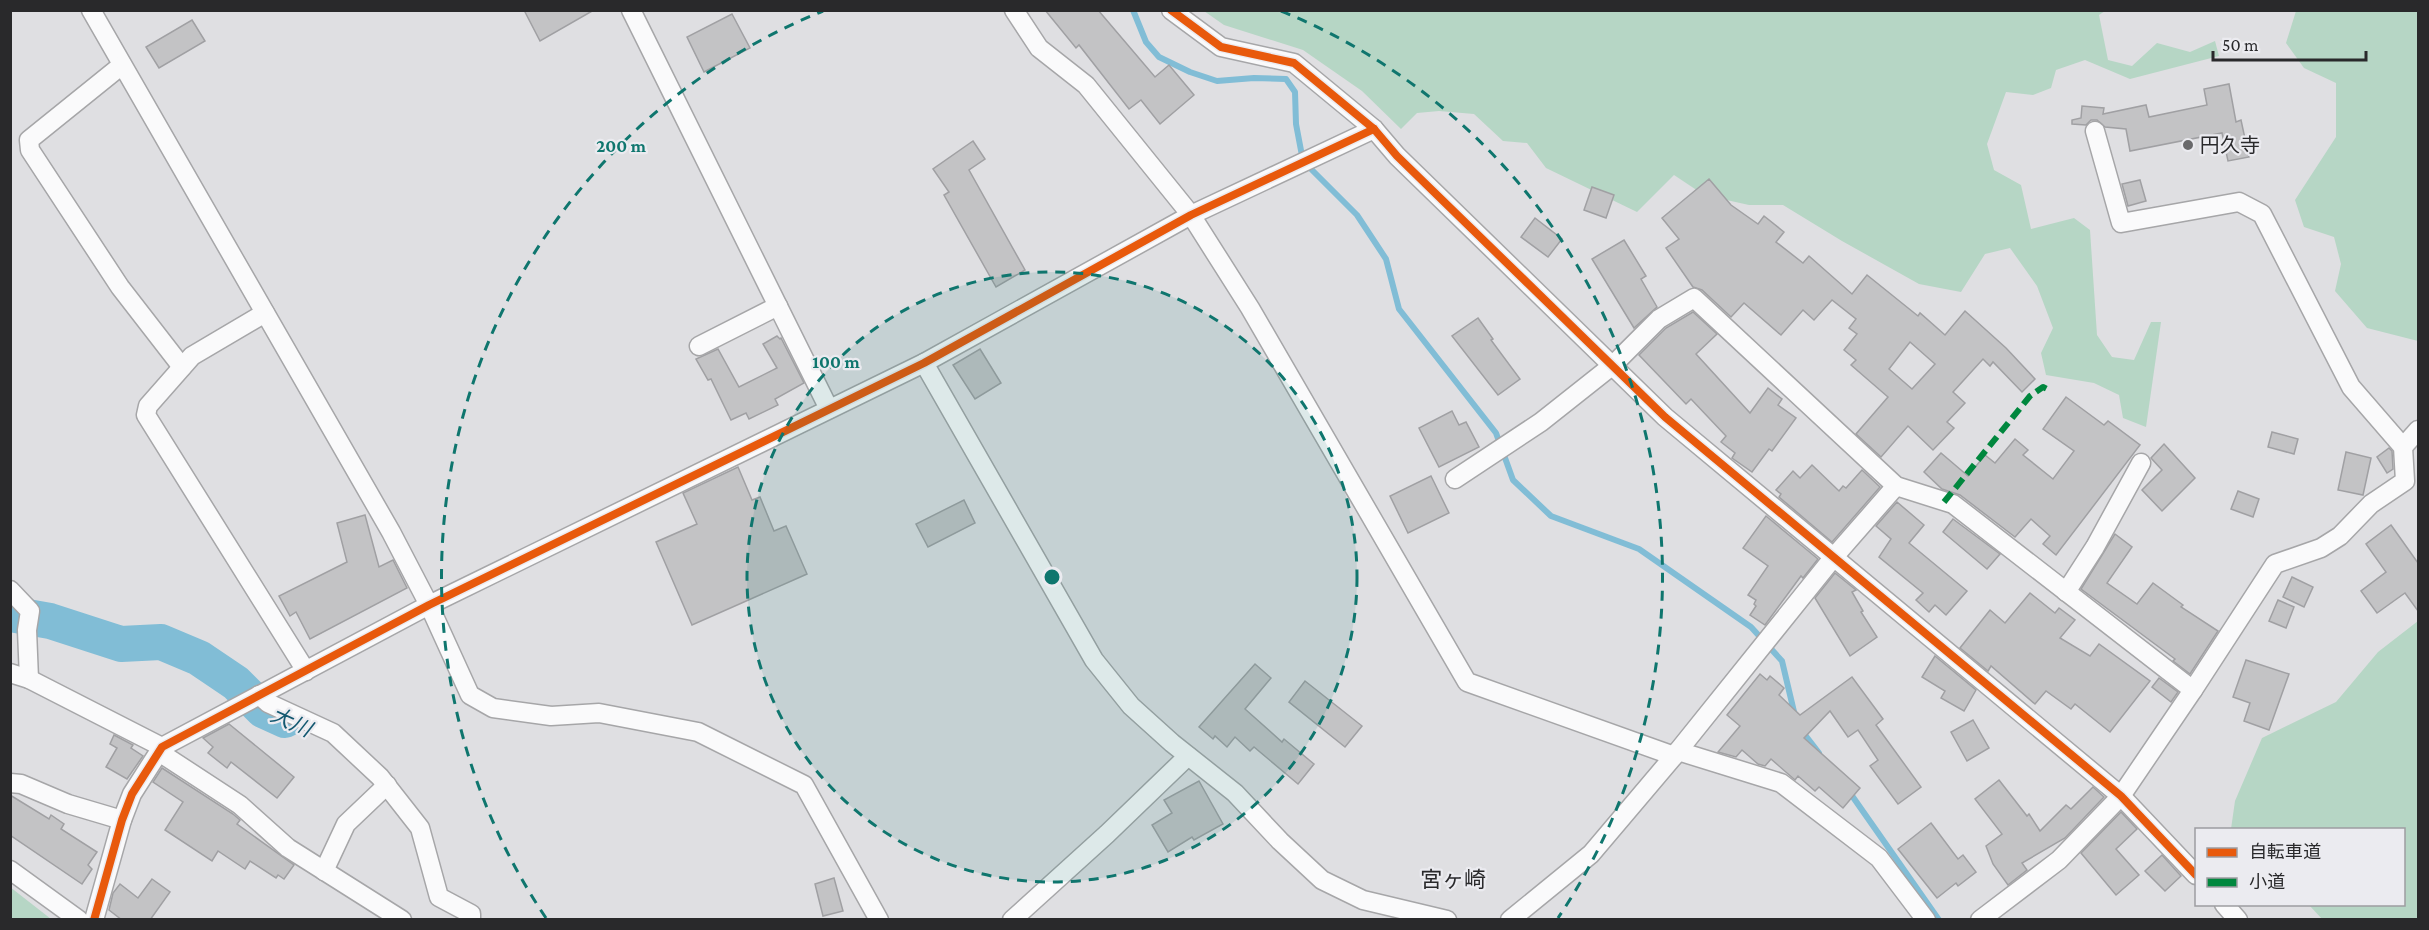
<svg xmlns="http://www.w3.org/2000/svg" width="2429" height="930" font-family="'Crimson Pro','Noto Sans JP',serif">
<rect width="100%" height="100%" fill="#dfdfe2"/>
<g fill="#b6d6c5">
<path d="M1204,11H2105L2099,15L2108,60L2132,66L2157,43L2190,52L2215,41L2219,56L2130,79L2085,60L2056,70L2051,88L2033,95L2006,92L1987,144L1994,170L2021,185L2031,229L2074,218L2090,230L2097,335L2112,357L2134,360L2151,322H2161L2146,427L2123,418L2119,395L2094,383L2046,375L2041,353L2053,328L2037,286L2010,248L1985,254L1961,292L1919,284L1842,241L1783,205H1749L1704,195L1674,175L1637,212L1546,168L1527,143L1503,141L1474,114L1439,111L1417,113L1401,129L1362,91L1303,50L1224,25Z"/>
<path d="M2296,11H2418V341L2367,328L2335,291L2341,264L2334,237L2304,227L2295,200L2336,137V83L2304,68L2286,43Z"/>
<path d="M2418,621V919H2322L2309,905L2404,904V830L2231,829L2235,801L2262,738L2336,702L2378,652Z"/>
<path d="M10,887L51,919H11Z"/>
</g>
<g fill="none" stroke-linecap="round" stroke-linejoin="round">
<g stroke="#81bdd6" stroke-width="6">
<path d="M1133,10L1146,42L1159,57L1190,72L1217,81L1254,78L1286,79L1295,92L1296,124L1303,161L1357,215L1386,259L1399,309L1496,433L1513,480L1551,516L1639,549L1751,627L1782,661L1795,716"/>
<path d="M1802,731L1819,753"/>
<path d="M1848,790L1939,920"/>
</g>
<path stroke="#81bdd6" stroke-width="36" d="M10,608L16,615L50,621L121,644L161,642L199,658L236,683L263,710L285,720"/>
</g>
<g fill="#c3c3c5" stroke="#a0a0a3" stroke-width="1.5" fill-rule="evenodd">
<path d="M524,10H594L540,41Z"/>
<path d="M1045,10H1098L1155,77L1169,65L1194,95L1160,124L1141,100L1129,109L1079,45L1076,48Z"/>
<path d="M732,14L750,48L704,72L687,37Z"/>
<path d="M192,20L205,41L159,68L146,47Z"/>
<path d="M2229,84L2236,122L2241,120L2249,157L2228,161L2222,133L2130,151L2126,129L2105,127L2097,120H2091L2086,125L2072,124V120L2081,118L2082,106L2104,108L2103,114L2146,105L2149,117L2207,105L2204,89Z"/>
<path d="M973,141L985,159L969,170L1025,270L996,287L944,195L949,192L933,169Z"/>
<path d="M1709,179L1731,205L1758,224L1764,216L1784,232L1776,242L1803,263L1809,256L1852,294L1867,275L1918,316L1920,313L1945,335L1965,311L2006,348L2035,379L2022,392L1993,362L1990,366L1983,359L1953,392L1965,403L1947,422L1954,428L1933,450L1908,426L1881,457L1856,434L1888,397L1851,365L1856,360L1844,350L1857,334L1849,328L1856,319L1832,300L1814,320L1803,310L1781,335L1744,303L1731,317L1702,290L1693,287L1666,248L1679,239L1662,218ZM1910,342L1935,364L1912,389L1889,369Z"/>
<path d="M2140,180L2146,201L2128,206L2122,184Z"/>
<path d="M1592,187L1614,195L1606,218L1584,210Z"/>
<path d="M1535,218L1562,239L1548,257L1521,237Z"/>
<path d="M1624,240L1646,276L1641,279L1657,307L1634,328L1592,259Z"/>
<path d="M1693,312L1717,334L1696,354L1750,413L1768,388L1782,399L1778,405L1796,418L1772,451L1769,449L1752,472L1732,458L1735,453L1721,442L1726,436L1691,399L1686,404L1639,355L1666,328Z"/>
<path d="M1478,318L1493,339L1491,340L1520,379L1498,395L1452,336Z"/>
<path d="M777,336L780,339L781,338L804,383L775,399L778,405L749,419L746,413L731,420L711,379L708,380L696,359L718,349L739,387L777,368L763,344Z"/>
<path d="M980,349L1001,383L975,399L953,365Z"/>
<path d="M2066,397L2104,425L2108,421L2140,445L2056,555L2043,544L2050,536L2031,519L2015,537L1960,495L1942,489L1924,472L1941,453L1968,476L1985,455L1995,463L2015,439L2028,450L2023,455L2053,479L2074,451L2043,429Z"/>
<path d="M1452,411L1459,425L1466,422L1479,447L1439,467L1419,428Z"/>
<path d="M2272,432L2298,439L2294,454L2268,447Z"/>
<path d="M2164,444L2195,478L2162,511L2142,490L2162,470L2151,458Z"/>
<path d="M2389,448L2392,451L2393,469L2387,473L2377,457Z"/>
<path d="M2346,452L2371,458L2363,495L2338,490Z"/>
<path d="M1812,465L1839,491L1843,486L1846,488L1862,470L1880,487L1832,542L1779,497L1781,494L1776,490L1793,471L1800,478Z"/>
<path d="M738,467L752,500L760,497L774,531L786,526L807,574L692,625L656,542L697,524L683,493Z"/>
<path d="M1431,476L1449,513L1408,533L1390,496Z"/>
<path d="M2238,491L2259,499L2253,517L2231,509Z"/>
<path d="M964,500L975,523L928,547L916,524Z"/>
<path d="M1897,502L1924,525L1909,543L1967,591L1946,615L1935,605L1929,612L1916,600L1923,593L1879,557L1891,539L1876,526Z"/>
<path d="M365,515L379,567L393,560L407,588L310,639L296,612L290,616L279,596L347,562L337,523Z"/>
<path d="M1766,516L1818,559L1803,578L1801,576L1765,625L1750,615L1756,606L1754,604L1756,600L1748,595L1768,566L1743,548Z"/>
<path d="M1953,519L2000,554L1987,569L1943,532Z"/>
<path d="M2391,525L2418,563V611L2405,593L2377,613L2361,591L2386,572L2366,544Z"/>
<path d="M2115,534L2132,547L2107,583L2137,604L2153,583L2183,605L2181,607L2218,631L2190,674L2173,661L2175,659L2081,589Z"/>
<path d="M1835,573L1856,590L1852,592L1863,611L1861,612L1877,637L1850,656L1815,598Z"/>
<path d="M2292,577L2313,587L2304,607L2283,597Z"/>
<path d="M2030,593L2055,613L2059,608L2075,620L2060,638L2090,656L2099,644L2150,681L2110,732L2075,704L2071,709L2046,691L2035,704L1991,666L1988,671L1960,648L1990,610L2005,623Z"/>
<path d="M2278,600L2294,607L2286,628L2269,621Z"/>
<path d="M1935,656L1976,690L1964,711L1941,698L1945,691L1922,677Z"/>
<path d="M2246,660L2289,674L2269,730L2244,721L2250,703L2233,697Z"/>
<path d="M1255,664L1271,678L1245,709L1282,742L1284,739L1314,764L1298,784L1254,747L1250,751L1235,737L1227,747L1215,736L1213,739L1199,727Z"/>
<path d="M1760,674L1767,680L1770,676L1784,688L1779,695L1800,715L1852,677L1883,719L1876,725L1921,787L1898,804L1870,766L1878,760L1858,730L1848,737L1830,711L1804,738L1860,788L1843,808L1819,787L1815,791L1798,776L1795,780L1771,759L1765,766L1758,764L1742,750L1736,757L1718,752L1740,726L1727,715Z"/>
<path d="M2159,678L2178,692L2171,702L2152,687Z"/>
<path d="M1305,681L1362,726L1345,747L1289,702Z"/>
<path d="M1973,720L1989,748L1967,761L1951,732Z"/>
<path d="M229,724L294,777L277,798L231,762L227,768L208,753L213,747L203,738Z"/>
<path d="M114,735L133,745L131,748L143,756L127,779L106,767L117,748L110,744Z"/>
<path d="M162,768L233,814L240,820L237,824L294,865L284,879L278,875L276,878L250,861L245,869L218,851L212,861L165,830L183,802L153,782Z"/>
<path d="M1999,780L2027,816L2029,814L2040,831L2066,805L2071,809L2093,787L2104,797L2065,838L2022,863L2027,870L2008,885L1993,864L1986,846L2002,834L1975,799Z"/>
<path d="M1199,781L1223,824L1194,840L1192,837L1168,852L1152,825L1172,813L1164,800Z"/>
<path d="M10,795L49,819L51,815L64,824L61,829L97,852L88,865L92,869L82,884L10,835Z"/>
<path d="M2121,812L2137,829L2116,849L2139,875L2116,895L2081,853Z"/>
<path d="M1931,823L1958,859L1963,855L1976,872L1958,886L1956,883L1937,898L1898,849Z"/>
<path d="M2162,855L2181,876L2165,891L2145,871Z"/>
<path d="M834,878L843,911L823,916L815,884Z"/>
<path d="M152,879L170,892L150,920H122L109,910L113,893L120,884L138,898Z"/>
</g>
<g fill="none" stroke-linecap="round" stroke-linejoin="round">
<g stroke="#a6a6a8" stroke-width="21">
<g id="minor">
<path d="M91,10L391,532L429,605L470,695L493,708L551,716L599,713L698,732L804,785L879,920"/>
<path d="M631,10L829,409"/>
<path d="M1014,10L1039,48L1086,85L1191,215L1250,308L1467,682L1674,756"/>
<path d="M1171,10L1221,47L1294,63L1374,129L1397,156L1665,417L2121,796L2196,875"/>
<path d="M122,65L29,140L30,150L120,287L182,367"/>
<path d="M2095,131L2121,223L2239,202L2262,214L2351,387L2403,447L2405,481L2371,504L2340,536L2321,548L2275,564L2193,690"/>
<path d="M265,313L192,356L148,406L146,415L306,671"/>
<path d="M699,346L778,306"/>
<path d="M924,363L1094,660L1131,706L1172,743L1235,793L1280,841L1322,880L1363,900L1447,920"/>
<path d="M2403,447L2418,430"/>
<path d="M1455,479L1541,422L1613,365L1659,319L1694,298L1896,486L1953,504L2193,690L2121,796L2059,860L1980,920"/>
<path d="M10,590L30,611L27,630L29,679"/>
<path d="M2066,592L2095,547L2141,463"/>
<path d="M10,673L29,679L162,747"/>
<path d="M259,695L268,703L333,733L380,777L420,828L439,897L471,914V920"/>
<path d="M1678,751L1781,783L1879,858L1926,920"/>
<path d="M159,752L240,805L288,848L402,920"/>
<path d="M10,783L21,784L68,804L122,820"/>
<path d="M10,870L79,920"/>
<path d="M324,871L346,824L387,785"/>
<path d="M2224,904L2238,920"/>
<path d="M94,920L122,820L132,794L162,747L429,605L924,363L1191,215L1374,129"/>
<path d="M1012,920L1107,834L1188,756"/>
<path d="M1510,920L1591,854L1674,756L1833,558L1896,486"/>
</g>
</g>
<use href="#minor" stroke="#fafafb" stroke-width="18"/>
<path stroke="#00873e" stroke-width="6" stroke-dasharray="12 6" stroke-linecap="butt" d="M1944,502L2030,396L2043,387L2047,389"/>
<g stroke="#ebebf0" stroke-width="11">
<g id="cycleway">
<path d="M1171,10L1221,47L1294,63L1374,129L1397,156L1665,417L2121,796L2196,875"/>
<path d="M94,920L122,820L132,794L162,747L429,605L924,363L1191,215L1374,129"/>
</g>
</g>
<use href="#cycleway" stroke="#e8590c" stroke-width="8"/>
</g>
<circle cx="1052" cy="577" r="305" fill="#0f766e" fill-opacity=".12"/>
<g fill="none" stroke="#0f766e" stroke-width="3" stroke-dasharray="10 8">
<circle cx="1052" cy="577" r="305"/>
<path d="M546 918A610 610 0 0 1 823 11M1281 11A610 610 0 0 1 1558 918"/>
</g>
<circle fill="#69696b" stroke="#ebebf0" stroke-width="2" cx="2188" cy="145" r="6"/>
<g text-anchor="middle" stroke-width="4.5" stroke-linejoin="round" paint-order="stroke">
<g font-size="20" fill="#29292b" stroke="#ebebf0" text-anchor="start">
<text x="2200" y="152">円久寺</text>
</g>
<g font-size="21" font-style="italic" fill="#135870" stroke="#ebebf0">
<text transform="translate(291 722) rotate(24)" y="7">大川</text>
</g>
<g font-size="22" fill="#29292b" stroke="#ebebf0">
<text x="1453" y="887">宮ヶ崎</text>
</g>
</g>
<circle cx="1052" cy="577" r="9" fill="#0f766e" stroke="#ebebf0" stroke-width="3"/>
<g font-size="18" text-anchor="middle" font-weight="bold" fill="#0f766e" stroke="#ebebf0" stroke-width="4.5" stroke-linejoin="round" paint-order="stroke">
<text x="621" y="152">200 m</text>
<text x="836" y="368">100 m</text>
</g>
<rect width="2429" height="930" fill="none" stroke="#29292b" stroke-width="24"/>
<rect x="2195" y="828" width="210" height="78" fill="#ebebf0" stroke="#9d9da1" stroke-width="1.5"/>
<rect x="2207" y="848" width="30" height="9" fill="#e8590c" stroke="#9d9da1" stroke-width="1.5"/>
<text x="2249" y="858" font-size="18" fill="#29292b">自転車道</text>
<rect x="2207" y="878" width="30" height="9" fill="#00873e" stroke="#9d9da1" stroke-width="1.5"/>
<text x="2249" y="888" font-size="18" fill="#29292b">小道</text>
<path d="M2213 51v9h153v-9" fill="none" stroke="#29292b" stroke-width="3"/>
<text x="2222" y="51" font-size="18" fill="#29292b" stroke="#ebebf0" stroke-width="4.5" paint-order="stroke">50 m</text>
</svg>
